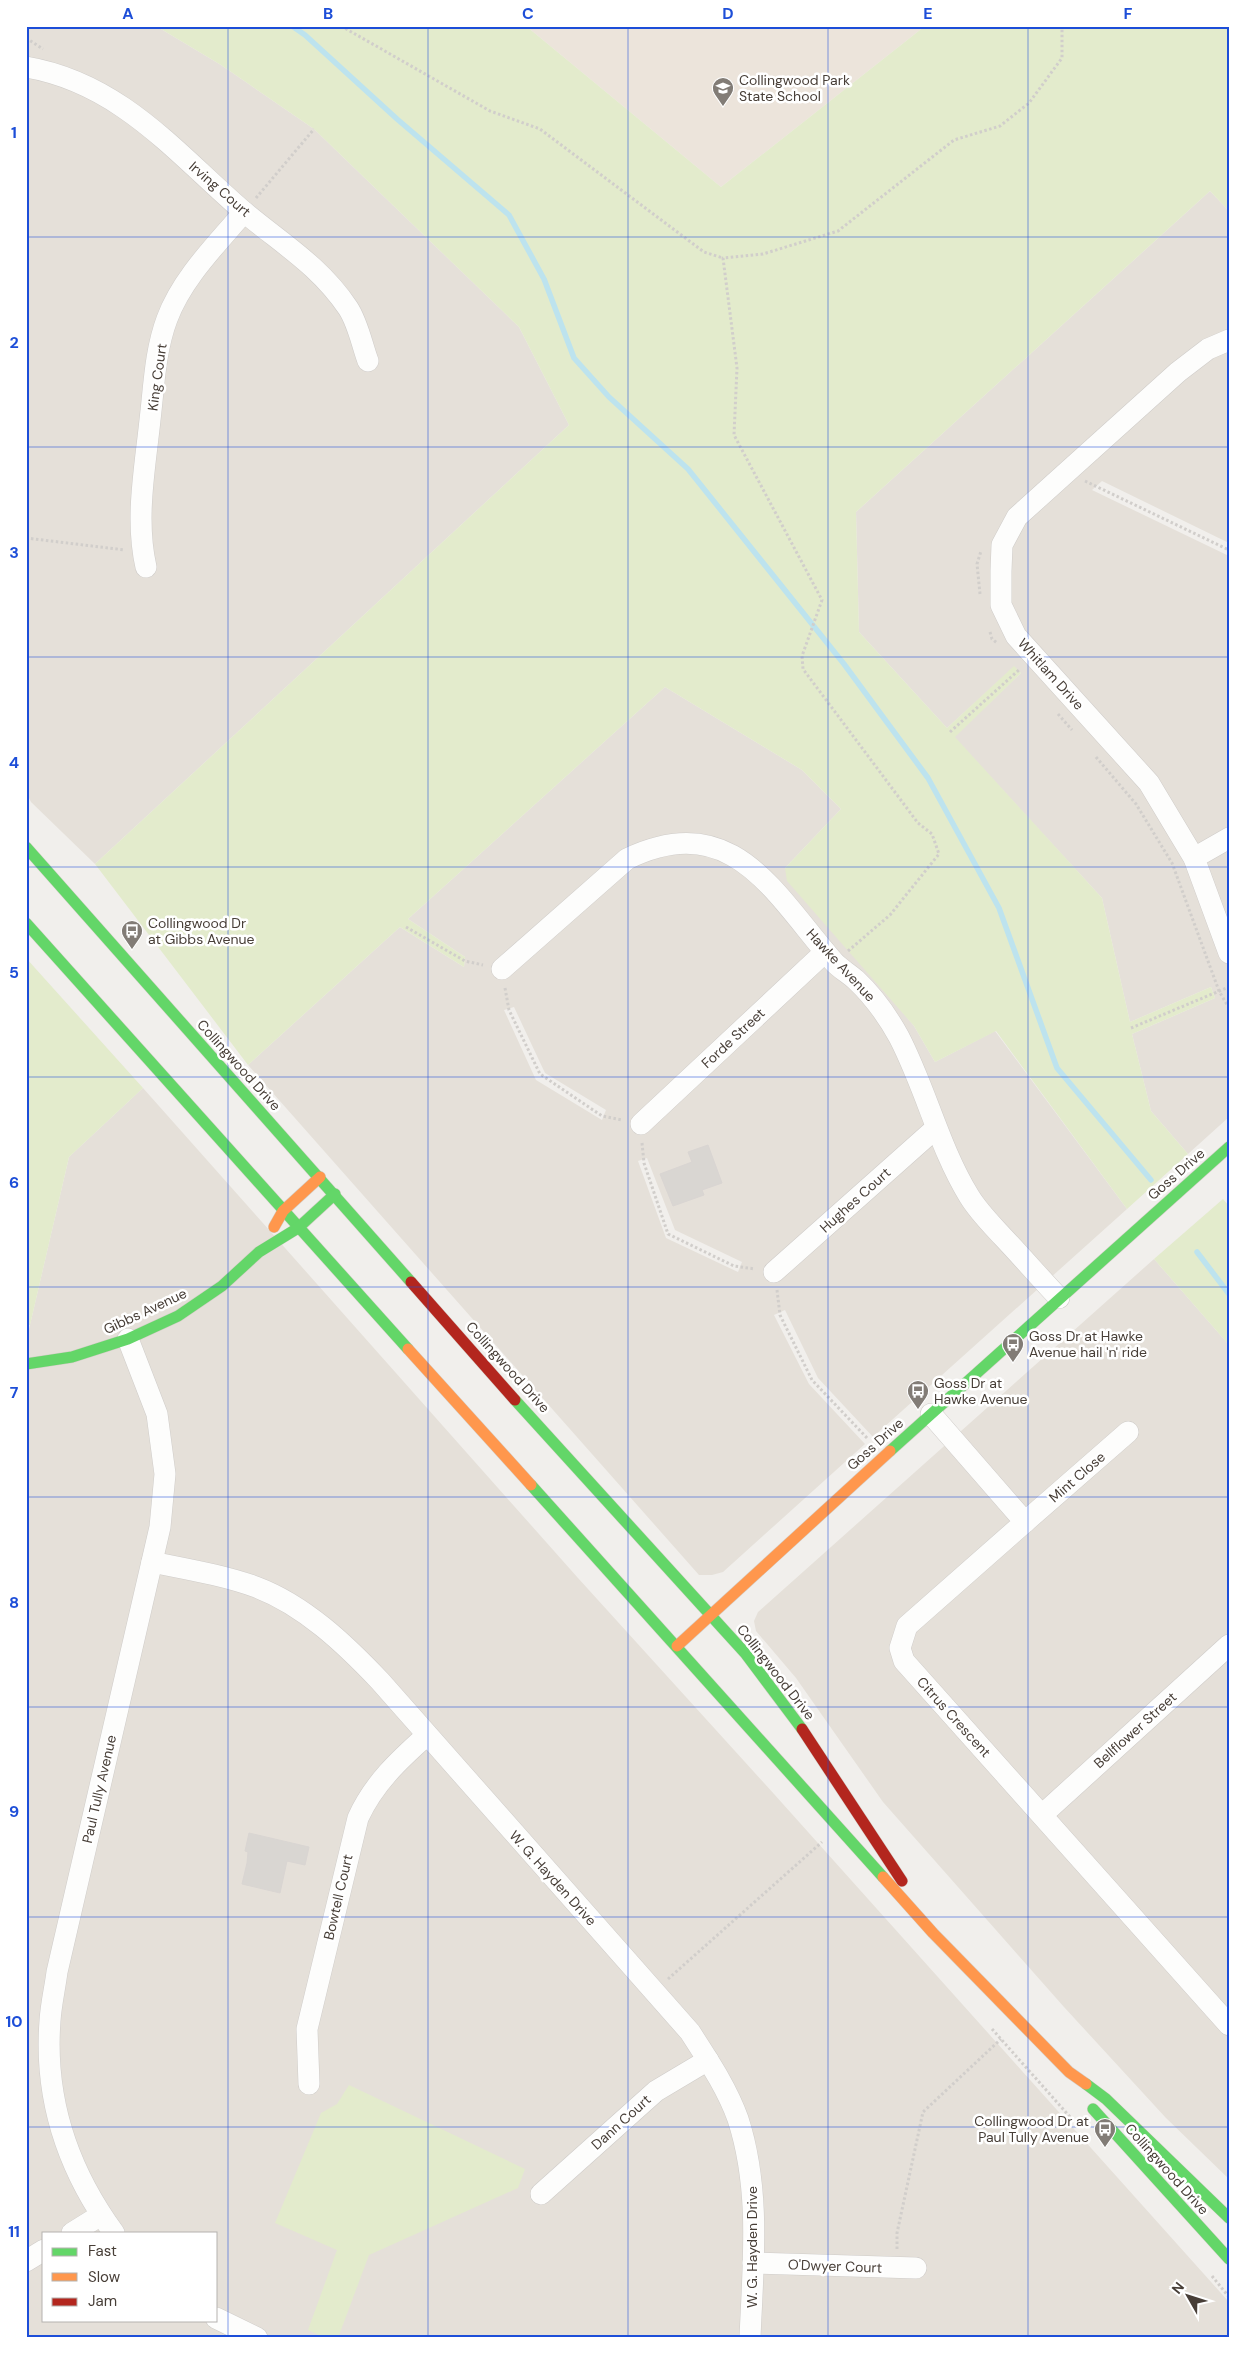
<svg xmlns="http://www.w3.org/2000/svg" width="1255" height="2364" font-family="'DM Sans',sans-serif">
<rect width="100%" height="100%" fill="#f1efec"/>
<g fill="#e5e0d9" fill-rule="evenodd">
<path d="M26,26H156L221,65L314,129L519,327L569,425L95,864L31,802L26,792Z"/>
<path d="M1210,191L1229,211V543L1102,481L1092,490L1229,556V1117L1188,1154L1151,1111L1132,1034L1215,998L1211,987L1130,1022L1102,898L954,737L1021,673L1014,667L947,728L859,632L856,512Z"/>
<path d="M665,687L802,770L841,809L785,868L914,1026L935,1062L995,1031L1127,1209L873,1437L818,1378L785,1310L774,1315L809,1384L865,1444L723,1572L712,1575H699L248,1065L400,927L464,967L465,957L408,919ZM514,1007L545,1073L606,1110L602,1120L536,1080L504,1010ZM647,1158L675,1230L742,1262L738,1272L666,1238L638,1161Z"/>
<path d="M143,1088L578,1578L774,1794L1229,2302V2338H26V1342L69,1157ZM44,2233H216V2320H44Z"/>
<path d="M1154,1259L1229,1345V2179L1166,2118L1064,2007L883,1802L796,1678L756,1631L754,1621L758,1612Z"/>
</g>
<path fill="#ece4db" d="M526,26H925L721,187Z"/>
<g fill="#e3ebcc">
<path d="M156,26H526L721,187L925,26H1229V211L1210,191L856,512L859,632L947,728L1014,666L1021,673L955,737L1102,898L1130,1022L1211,987L1215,998L1132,1034L1151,1111L1188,1154L1127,1209L996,1031L935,1062L914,1026L787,881L785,868L841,809L802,770L665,687L408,919L465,957L464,967L400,927L248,1065L95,864L569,425L519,327L314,129L221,65Z"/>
<path d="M26,958L143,1088L69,1157L30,1325H26Z"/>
<path d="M1223,1199L1229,1206V1345L1154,1259Z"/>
<path d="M349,2085L525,2169L518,2188L369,2255L338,2338H325L308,2330L337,2250L275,2223L321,2113L337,2104Z"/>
</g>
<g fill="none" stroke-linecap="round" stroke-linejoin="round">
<g stroke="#bde3ee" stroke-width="5.5">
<path d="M292,26L305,35L397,119L509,215L544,279L574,358L609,397L688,469L844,664L928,778L999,908L1057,1068L1151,1180"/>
<path d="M1197,1252L1229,1294"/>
</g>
</g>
<g fill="#d9d6d2" stroke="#d9d5d2">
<path d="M708,1145L722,1183L702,1190L704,1195L673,1206L660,1174L692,1162L688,1152Z"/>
<path d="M249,1833L309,1847L305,1865L287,1861L280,1893L242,1884L247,1863L248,1852L245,1851Z"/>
</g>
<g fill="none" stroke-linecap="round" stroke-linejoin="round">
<g stroke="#cfccc9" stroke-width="22">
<g id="street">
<path d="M26,67C120,83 175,152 243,211C282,244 319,265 348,308C358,323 362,345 368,361"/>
<path d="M1229,340L1208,349L1178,372L1017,517L1002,545L1001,571V605L1016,636L1149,783L1194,858L1229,953"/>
<path d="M146,567C135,519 145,468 150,420C154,386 155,351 167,319C182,278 217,244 244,212"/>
<path d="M1194,858L1229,838"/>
<path d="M502,969L627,859C732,808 773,892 833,961C839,968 848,973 856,980C873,996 888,1017 899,1037C926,1089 939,1147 969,1196C978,1211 991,1224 1003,1237C1022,1257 1040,1278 1059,1298"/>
<path d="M641,1124L825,952"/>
<path d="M774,1272L936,1128"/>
<path d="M931,1414L1025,1522L907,1626L900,1648L904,1661L1229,2025"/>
<path d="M1025,1522L1128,1432"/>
<path d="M152,1562C186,1569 223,1575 256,1587C304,1605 345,1644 380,1681L690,2032C708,2060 727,2088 738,2119C761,2190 753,2264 750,2338"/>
<path d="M1042,1815L1229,1645"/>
<path d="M309,2084L307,2029L358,1818C374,1783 399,1760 427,1735"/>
<path d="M541,2194L656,2091L708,2060"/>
<path d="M72,2233L101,2215"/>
<path d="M114,2233C68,2170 44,2100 50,2021C51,2004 55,1988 57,1972L160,1527L165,1474L157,1414L128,1339"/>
<path d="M26,2261L44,2250"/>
<path d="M753,2263L916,2268"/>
<path d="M216,2318L257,2338"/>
</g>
</g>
<g stroke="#d3cdc6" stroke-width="12">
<g id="fast">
<path d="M26,847L411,1282"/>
<path d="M26,923L408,1349"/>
<path d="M26,1364L72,1357L128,1339L178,1316L222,1286L259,1252L298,1228L335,1194"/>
<path d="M515,1400L745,1653L802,1729"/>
<path d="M890,1451L1229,1147"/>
<path d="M531,1485L883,1877"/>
<path d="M1086,2084L1106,2099L1229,2218"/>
<path d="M1093,2109L1229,2259"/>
</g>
</g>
<g stroke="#d3cdc6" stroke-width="12">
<g id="slow">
<path d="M274,1227L283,1211L320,1177"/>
<path d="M408,1349L531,1485"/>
<path d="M677,1646L890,1451"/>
<path d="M883,1877L933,1933L1069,2072L1086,2084"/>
</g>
</g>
<g stroke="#d3cdc6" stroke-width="12">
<g id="jam">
<path d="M411,1282L515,1400"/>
<path d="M802,1729L902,1881"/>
</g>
</g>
<g stroke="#d1cecb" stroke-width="3" stroke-dasharray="2.5 2.5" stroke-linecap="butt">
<path d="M341,26L490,111L540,129L704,252L723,258"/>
<path d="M26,38L43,49"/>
<path d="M256,198L314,129"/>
<path d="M1085,481L1229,550"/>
<path d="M26,538L125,550"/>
<path d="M980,594L977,564L981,551"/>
<path d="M990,632L992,639L997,643"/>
<path d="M1058,714L1072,730"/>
<path d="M950,732L1020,669"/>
<path d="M1096,757L1136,804L1172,863L1219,991L1229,1008"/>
<path d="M406,927L465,961L483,965"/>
<path d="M848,951L890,915L939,854L932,834L918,823L803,669L802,656L822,600L734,435L737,368L723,258L763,254L838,231L954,140L1000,126L1029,103L1062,58V26"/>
<path d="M505,988L509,1010L540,1074L602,1116L622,1120"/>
<path d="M1131,1028L1229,987"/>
<path d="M642,1143L644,1163L668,1234L734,1266L755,1269"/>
<path d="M777,1290L780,1315L812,1380L868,1439"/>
<path d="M668,1979L822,1842"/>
<path d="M992,2029L1071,2118"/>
<path d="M897,2249V2233L923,2112L1001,2039"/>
<path d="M1212,2276L1229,2297"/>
</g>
<use href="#street" stroke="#fdfdfc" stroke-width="21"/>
<use href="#fast" stroke="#63d668" stroke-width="11"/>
<use href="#slow" stroke="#ff974d" stroke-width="11"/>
<use href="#jam" stroke="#b3261e" stroke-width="11"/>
</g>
<path fill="none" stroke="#1d4ed8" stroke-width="1" stroke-opacity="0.55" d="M228,26V2338M428,26V2338M628,26V2338M828,26V2338M1028,26V2338M26,237H1229M26,447H1229M26,657H1229M26,867H1229M26,1077H1229M26,1287H1229M26,1497H1229M26,1707H1229M26,1917H1229M26,2127H1229"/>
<defs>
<g id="school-pin" transform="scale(1.125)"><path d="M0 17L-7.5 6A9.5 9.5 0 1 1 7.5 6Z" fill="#827c76" stroke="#fff"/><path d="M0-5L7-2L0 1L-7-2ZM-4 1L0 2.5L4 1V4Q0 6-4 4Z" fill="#fff"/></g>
<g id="bus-pin" transform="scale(1.125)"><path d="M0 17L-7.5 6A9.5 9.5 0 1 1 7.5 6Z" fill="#827c76" stroke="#fff"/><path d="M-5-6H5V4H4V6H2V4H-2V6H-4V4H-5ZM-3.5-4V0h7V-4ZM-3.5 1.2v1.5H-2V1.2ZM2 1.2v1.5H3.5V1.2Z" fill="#fff"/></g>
</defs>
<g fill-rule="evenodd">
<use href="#school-pin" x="723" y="88"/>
<use href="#bus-pin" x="132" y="931"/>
<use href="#bus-pin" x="1013" y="1344"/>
<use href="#bus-pin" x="918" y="1391"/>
<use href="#bus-pin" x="1105" y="2129"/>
</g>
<g text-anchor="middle" stroke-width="5" stroke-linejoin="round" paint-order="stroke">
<g font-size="14" fill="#473e37" stroke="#fff" text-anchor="start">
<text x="739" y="85">Collingwood Park<tspan x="739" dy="16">State School</tspan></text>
<text x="148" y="928">Collingwood Dr<tspan x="148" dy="16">at Gibbs Avenue</tspan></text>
<text x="1029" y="1341">Goss Dr at Hawke<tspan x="1029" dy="16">Avenue hail 'n' ride</tspan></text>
<text x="934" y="1388">Goss Dr at<tspan x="934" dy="16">Hawke Avenue</tspan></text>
<text x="1089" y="2126" text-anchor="end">Collingwood Dr at<tspan x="1089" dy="16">Paul Tully Avenue</tspan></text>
</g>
<g font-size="14" fill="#473e37" stroke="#fff">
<text transform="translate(220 189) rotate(41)" y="5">Irving Court</text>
<text transform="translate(157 377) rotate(-82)" y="5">King Court</text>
<text transform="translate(1051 674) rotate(48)" y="5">Whitlam Drive</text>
<text transform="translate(841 965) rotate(47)" y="5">Hawke Avenue</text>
<text transform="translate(733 1038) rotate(-43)" y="5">Forde Street</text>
<text transform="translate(239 1065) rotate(48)" y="5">Collingwood Drive</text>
<text transform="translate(1176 1174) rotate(-41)" y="5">Goss Drive</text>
<text transform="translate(855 1200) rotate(-42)" y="5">Hughes Court</text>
<text transform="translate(145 1311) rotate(-25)" y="5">Gibbs Avenue</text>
<text transform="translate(508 1367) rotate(48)" y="5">Collingwood Drive</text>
<text transform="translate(875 1444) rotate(-42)" y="5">Goss Drive</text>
<text transform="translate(1077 1477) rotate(-41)" y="5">Mint Close</text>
<text transform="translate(776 1672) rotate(52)" y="5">Collingwood Drive</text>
<text transform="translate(954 1717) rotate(48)" y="5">Citrus Crescent</text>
<text transform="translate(1135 1730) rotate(-42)" y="5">Bellflower Street</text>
<text transform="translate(99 1789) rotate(-77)" y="5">Paul Tully Avenue</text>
<text transform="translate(553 1878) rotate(48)" y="5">W. G. Hayden Drive</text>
<text transform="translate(338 1897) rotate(-77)" y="5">Bowtell Court</text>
<text transform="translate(621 2122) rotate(-42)" y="5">Dann Court</text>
<text transform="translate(1167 2169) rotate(48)" y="5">Collingwood Drive</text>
<text transform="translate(752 2247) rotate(-90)" y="5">W. G. Hayden Drive</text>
<text transform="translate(835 2266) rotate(2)" y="5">O'Dwyer Court</text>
</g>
</g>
<rect width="1255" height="2364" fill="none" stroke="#ffffff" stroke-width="55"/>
<rect x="42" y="2232" width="175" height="90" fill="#ffffff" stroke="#b5b2af"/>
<rect x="52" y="2248" width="25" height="8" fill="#63d668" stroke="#b5b2af"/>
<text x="88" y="2256" font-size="15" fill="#473e37">Fast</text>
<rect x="52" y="2273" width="25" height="8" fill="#ff974d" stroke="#b5b2af"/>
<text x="88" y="2282" font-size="15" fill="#473e37">Slow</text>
<rect x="52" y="2298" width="25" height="8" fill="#b3261e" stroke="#b5b2af"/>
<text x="88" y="2306" font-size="15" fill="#473e37">Jam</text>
<g transform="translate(1188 2296) rotate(309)" stroke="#ffffff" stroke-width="4" paint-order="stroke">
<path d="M0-4L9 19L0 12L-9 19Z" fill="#473e37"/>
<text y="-8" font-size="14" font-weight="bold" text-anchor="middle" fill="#473e37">N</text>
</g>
<rect x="28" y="28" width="1200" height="2308" fill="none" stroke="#1d4ed8" stroke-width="2"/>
<g font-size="16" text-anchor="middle" font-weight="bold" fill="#1d4ed8">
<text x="128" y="19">A</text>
<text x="328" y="19">B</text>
<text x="528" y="19">C</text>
<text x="728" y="19">D</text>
<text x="928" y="19">E</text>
<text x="1128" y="19">F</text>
<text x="14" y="138">1</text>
<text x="14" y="348">2</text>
<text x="14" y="558">3</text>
<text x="14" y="768">4</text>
<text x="14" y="978">5</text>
<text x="14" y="1188">6</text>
<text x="14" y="1398">7</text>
<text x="14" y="1608">8</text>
<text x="14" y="1817">9</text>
<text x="14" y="2027">10</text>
<text x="14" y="2237">11</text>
</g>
</svg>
